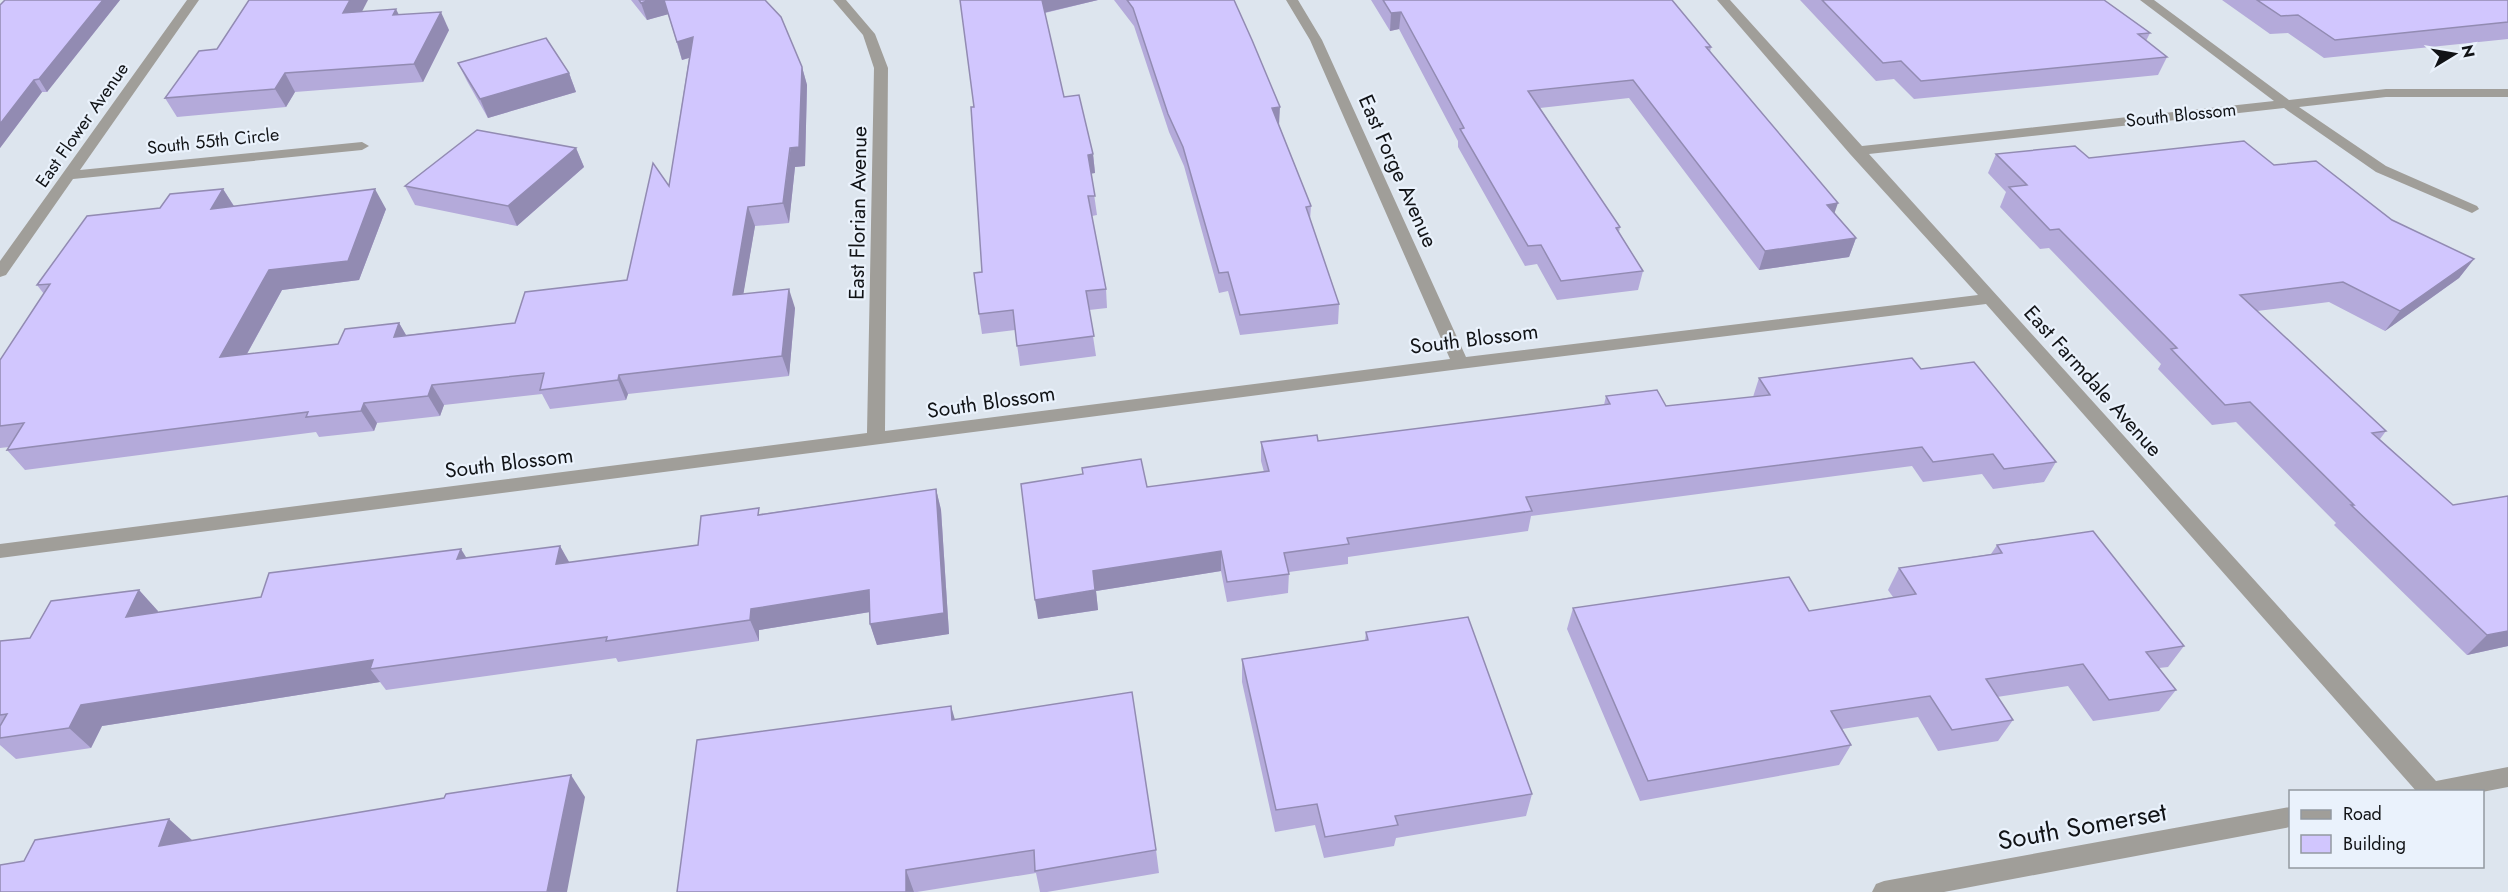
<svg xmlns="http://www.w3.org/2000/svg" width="2508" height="892" font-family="Jost,sans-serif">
<rect width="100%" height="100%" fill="#dde5ee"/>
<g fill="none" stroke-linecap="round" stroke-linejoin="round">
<g fill="#a09e99" fill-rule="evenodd">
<path d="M187,0H199L80,170L362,142L369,146L362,150L73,179L6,275L0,277V261Z"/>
<path d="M833,0H846L875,34L888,68L885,431L1450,359L1310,40L1286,0H1298L1322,40L1466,357L1978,295L1850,154L1717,0H1730L1862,146L2274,101L2140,0H2154L2289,100L2386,89H2508V97H2386L2299,107L2386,166L2477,206L2479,209L2472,213L2376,172L2284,108L1869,154L2436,781L2508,767V787L2482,792H2417L1986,304L1460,369L0,558V544L867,433L874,68L863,35Z"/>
<path d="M2290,807V827L1944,892H1872L1876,884L1884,881Z"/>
</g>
</g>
<g fill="#b4aada">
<path d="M5,0H120L47,92H42L0,148V5Z"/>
<path d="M631,0H765L802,67L807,85L805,166L795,167L789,223L755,226L743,294L795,308L789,376L628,394L626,400L550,409L542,394L444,405L440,416L377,423L374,431L319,437L316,432L25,470L7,450L9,447L0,448V360L44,294L37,285L160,208L223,189L234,206L386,209L359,280L282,290L247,354L338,344L399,323L406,335L515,323L627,280L669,186L689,58L682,60L668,14L647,20Z"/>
<path d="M960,0H1098L1045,13L1064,97L1093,154L1095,173H1091L1097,215L1092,216L1106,289L1107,308L1089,310L1096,356L1020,366L1015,330L982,334L979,314L982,272L974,107Z"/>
<path d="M1114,0H1234L1279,125L1311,206L1310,220L1339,304L1338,324L1240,335L1228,291L1219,293L1184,166L1169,132L1134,26Z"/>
<path d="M1371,0H1672L1711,47L1710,52L1835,213L1856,238L1849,257L1759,270L1629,98L1540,108L1620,227L1619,232L1643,271L1638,290L1557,300L1537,264L1525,266L1458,147V141L1399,29L1390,31Z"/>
<path d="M1800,0H2104L2150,33L2146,41L2167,57L2158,75L1914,99L1894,79L1876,81Z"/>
<path d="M2222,0H2508V39L2324,58L2288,33L2270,34Z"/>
<path d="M362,11L399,15L449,30L423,82L295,92L286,107L177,117L165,98L217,49Z"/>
<path d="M458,63L569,73L576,92L488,118L467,81Z"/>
<path d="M576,148L584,167L517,226L415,205L405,186Z"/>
<path d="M1996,154L2274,165L2474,259L2459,278L2385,331L2329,302L2257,311L2386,431L2380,439L2453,505L2508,496V646L2467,655L2334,525L2336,523L2236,422L2212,425L2158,369L2161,364L2049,248L2040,249L2000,207L2006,192L1988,173Z"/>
<path d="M1921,369L2056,462L2044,482L1993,489L1982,474L1923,482L1912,466L1531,516L1528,531L1348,557V564L1289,572L1288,593L1227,602L1221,571L1096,591L1098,610L1038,619L1264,472L1261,461V442L1318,441L1604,405L1606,396L1666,406L1753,397L1759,378Z"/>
<path d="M936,489L941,510L949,634L877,645L870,624V612L759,630V641L618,662L616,658L386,690L380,682L102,726L91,748L16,759L0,745V641L30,638L139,590L158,612L261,597L467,558L560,546L569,563L698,545L761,514Z"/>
<path d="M1997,545L2184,646L2168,667L2159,668L2176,690L2159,711L2093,721L2068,686L1997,697L2013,720L1998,741L1938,751L1918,717L1842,729L1851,745L1839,765L1640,801L1567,629L1573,608L1809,611L1893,597L1888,590L1899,568L1991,554Z"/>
<path d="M1366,632L1532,794L1526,816L1396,838L1394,846L1324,858L1315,825L1275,832L1242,682V659L1365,641Z"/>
<path d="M955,719L1156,850L1159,873L1047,892H1040L1036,873L917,892H677Z"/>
</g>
<g fill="#928bb2">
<path d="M103,0H120L47,92L39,79Z"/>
<path d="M350,0H368L352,31L343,13Z"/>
<path d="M650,0H664L669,14L647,20L641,3Z"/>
<path d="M1042,0H1098L1043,13Z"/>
<path d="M396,9L405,27L393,15Z"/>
<path d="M441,12L449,30L423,82L414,64Z"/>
<path d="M1401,12L1399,29L1390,31L1391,13Z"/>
<path d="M693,37L698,55L682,60L677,42Z"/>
<path d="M802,67L807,85L805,166L795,167L789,223L783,203Z"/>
<path d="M285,73L295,92L286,107L275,89Z"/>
<path d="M569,73L576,92L488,118L480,99Z"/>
<path d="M34,80L42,92L0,148V124Z"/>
<path d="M1280,107L1279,125L1271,126L1272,108Z"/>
<path d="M576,148L584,167L517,226L508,206Z"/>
<path d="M1093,154L1095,173L1090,174L1088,155Z"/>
<path d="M223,189L235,208L211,209Z"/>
<path d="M375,189L386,209L359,280L282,290L234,377L220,357L269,270Z"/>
<path d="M1838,203L1831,223L1827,205Z"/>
<path d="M748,207L755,226L740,314L733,295Z"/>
<path d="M1856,238L1849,257L1759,270L1765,251Z"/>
<path d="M2474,259L2459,278L2385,331L2400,311Z"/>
<path d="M789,289L795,308L789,376L782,356Z"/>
<path d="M399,323L410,342L394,337Z"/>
<path d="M619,375L628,394L626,400L618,380Z"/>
<path d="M432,385L444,405L440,416L428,396Z"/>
<path d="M364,403L377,423L374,431L361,411Z"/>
<path d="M936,489L941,510L949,634L877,645L870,624Z"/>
<path d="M560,546L572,567L556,564Z"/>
<path d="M461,549L474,570L457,559Z"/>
<path d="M1221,551V571L1096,591L1098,610L1038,619L1035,600L1093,571Z"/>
<path d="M139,590L158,611L145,638L126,617Z"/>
<path d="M869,590L876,611L759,630V641L750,620L751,609Z"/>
<path d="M2508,631V646L2467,655L2487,635Z"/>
<path d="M373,660L370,669L380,682L102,726L91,748L69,728L81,705Z"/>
<path d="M951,706L958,730L952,720Z"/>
<path d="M571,775L585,797L567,892H547Z"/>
<path d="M169,819L193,841L159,846Z"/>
<path d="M906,870L914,892H906Z"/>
</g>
<g fill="#d1c6fe" stroke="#928bb2" stroke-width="1.5">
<path d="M5,0H103L39,79L34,80L0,124V5Z"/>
<path d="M249,0H350L343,13L396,9L393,15L441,12L414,64L285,73L275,89L165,98L199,51L217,49Z"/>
<path d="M639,0H650L641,3Z"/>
<path d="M664,0H765L781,17L802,67L799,147L790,148L783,203L748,207L733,295L789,289L782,356L619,375L618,380L540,390L544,373L432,385L428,396L364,403L361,411L306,417L308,412L7,450L24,423L0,426V360L50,284L37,285L87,216L160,208L170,194L223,189L211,209L375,189L348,261L269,270L220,357L338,344L345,329L399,323L394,337L515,323L525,292L627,280L653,163L669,186L693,37L677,42Z"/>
<path d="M960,0H1042L1064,97L1079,95L1093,154L1088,155L1095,196H1088L1106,289L1086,291L1094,336L1017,346L1013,310L979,314L974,273L982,272L971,107H974Z"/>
<path d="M1127,0H1234L1252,40L1280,107L1272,108L1311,206L1306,207L1339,304L1240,315L1228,272L1219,273L1183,147L1168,114L1133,8Z"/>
<path d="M1383,0H1672L1711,47H1706L1838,203L1827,205L1856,238L1765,251L1633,80L1528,91L1620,227L1616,228L1643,271L1561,281L1541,245L1528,246L1460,129L1464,128L1401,12L1391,13Z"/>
<path d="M1822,0H2104L2150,33L2138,34L2167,57L1921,81L1901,61L1883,63Z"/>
<path d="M2257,0H2508V22L2335,40L2298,15L2281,16Z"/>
<path d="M546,38L569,73L480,99L458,63Z"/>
<path d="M477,130L576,148L508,206L405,186Z"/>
<path d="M2244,141L2274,165L2316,161L2392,220L2474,259L2400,311L2343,282L2240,295L2386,431L2372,433L2453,505L2508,496V631L2487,635L2351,505H2354L2250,402L2225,405L2171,349L2177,348L2059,229L2050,230L2009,187L2027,185L1996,154L2075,146L2089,158Z"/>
<path d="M1912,358L1921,369L1974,362L2056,462L2004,469L1993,454L1933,462L1922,447L1526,497L1532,511L1347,538L1349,544L1284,553L1289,574L1227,582L1221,551L1093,571L1095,590L1035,600L1021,484L1083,474L1082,468L1141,459L1147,487L1269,471L1261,442L1317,435L1318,441L1610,404L1606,396L1657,390L1666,406L1770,395L1759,378Z"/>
<path d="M936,489L944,613L870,624L869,590L751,609L750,620L606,641L607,637L370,669L373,660L81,705L69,728L0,738V726L7,714L0,715V641L30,638L51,601L139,590L126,617L261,597L269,573L461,549L457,559L560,546L556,564L698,545L701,516L759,508L758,515Z"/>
<path d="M2093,531L2184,646L2146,652L2176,690L2109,700L2083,664L1986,679L2013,720L1952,730L1930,696L1831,711L1851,745L1648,781L1573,608L1789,577L1809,611L1916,594L1899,568L2002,553L1997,545Z"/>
<path d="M1468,617L1532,794L1395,816L1398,825L1325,837L1317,804L1276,810L1242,659L1368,640L1366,632Z"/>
<path d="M1132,692L1156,850L1035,871L1034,850L906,870V892H677L697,740L951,706L952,720Z"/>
<path d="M571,775L547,892H0V865L24,861L35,840L169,819L159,846L444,798L446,794Z"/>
</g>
<g text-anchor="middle" stroke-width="4.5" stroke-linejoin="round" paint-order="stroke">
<g font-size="18" fill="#111316" stroke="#eaf2fc">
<text transform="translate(2181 115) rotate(-6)" y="6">South Blossom</text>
<text transform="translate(82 125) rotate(-55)" y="6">East Flower Avenue</text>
<text transform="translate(213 141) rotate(-6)" y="6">South 55th Circle</text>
</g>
<g font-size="21" fill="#111316" stroke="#eaf2fc">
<text transform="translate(1398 171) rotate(66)" y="7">East Forge Avenue</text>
<text transform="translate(858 213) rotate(-89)" y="7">East Florian Avenue</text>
<text transform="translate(1474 339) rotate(-7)" y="7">South Blossom</text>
<text transform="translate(2093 381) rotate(48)" y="7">East Farmdale Avenue</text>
<text transform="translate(991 402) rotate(-8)" y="7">South Blossom</text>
<text transform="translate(509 463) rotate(-7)" y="7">South Blossom</text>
</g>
<g font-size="26" fill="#111316" stroke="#eaf2fc">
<text transform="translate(2082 826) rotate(-10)" y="9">South Somerset</text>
</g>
</g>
<rect x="2289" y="790" width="195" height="78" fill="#eaf2fc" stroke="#9399a0" stroke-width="1.5"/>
<rect x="2301" y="810" width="30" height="9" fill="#a09e99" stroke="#9399a0" stroke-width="1.5"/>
<text x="2343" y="820" font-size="18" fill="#111316">Road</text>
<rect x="2301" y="835" width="30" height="18" fill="#d1c6fe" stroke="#9399a0" stroke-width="1.5"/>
<text x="2343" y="850" font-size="18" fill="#111316">Building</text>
<g transform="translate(2454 54) rotate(79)" stroke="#eaf2fc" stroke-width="4.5" paint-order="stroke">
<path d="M0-4.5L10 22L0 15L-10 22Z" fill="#111316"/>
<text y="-9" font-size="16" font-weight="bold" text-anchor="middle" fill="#111316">N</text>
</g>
</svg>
